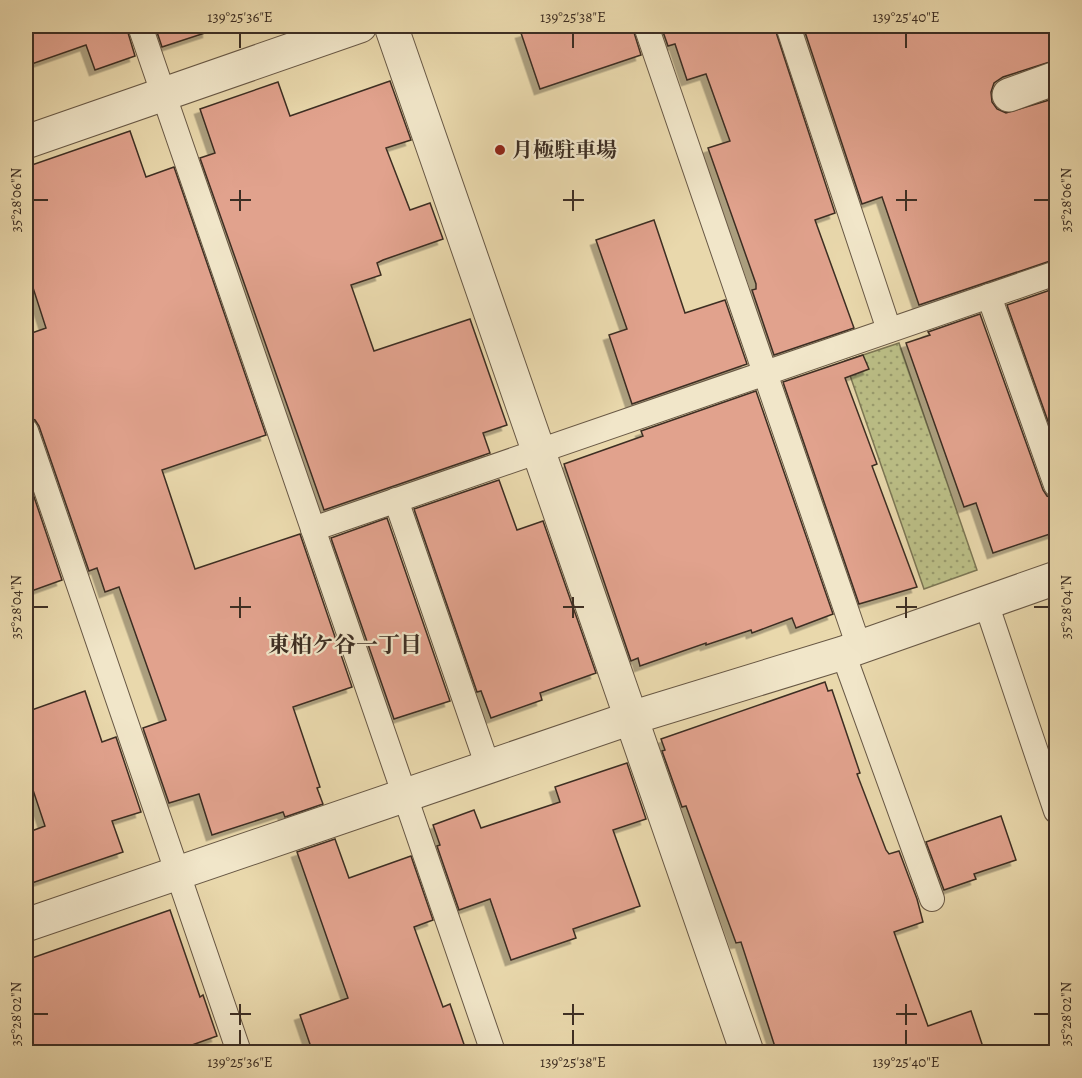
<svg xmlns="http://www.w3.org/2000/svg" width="1082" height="1078" font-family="Alegreya,'Noto Serif JP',serif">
<defs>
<pattern id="grass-dots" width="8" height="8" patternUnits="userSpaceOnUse" patternTransform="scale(1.5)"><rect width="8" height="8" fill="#bbbe86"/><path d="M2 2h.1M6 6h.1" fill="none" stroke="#999b6d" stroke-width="1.8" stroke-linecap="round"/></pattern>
<filter id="shadow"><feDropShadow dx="-5.5" dy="5.5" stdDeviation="0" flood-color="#0004"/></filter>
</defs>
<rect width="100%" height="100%" fill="#e9d8ac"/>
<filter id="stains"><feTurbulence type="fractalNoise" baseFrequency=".00333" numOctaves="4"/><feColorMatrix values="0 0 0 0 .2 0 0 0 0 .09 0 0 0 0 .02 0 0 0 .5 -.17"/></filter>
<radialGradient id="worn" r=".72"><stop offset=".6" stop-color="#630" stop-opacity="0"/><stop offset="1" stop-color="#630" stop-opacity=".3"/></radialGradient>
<path fill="url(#grass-dots)" stroke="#7c7654" stroke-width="1.5" d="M899,343L977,570L924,589L845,361Z"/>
<g fill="#e1a28d" stroke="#3d2e23" stroke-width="1.5" filter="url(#shadow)">
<path d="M26,26H126L135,56L95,70L86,45L26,66Z"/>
<path d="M155,26H207L208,32L162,47Z"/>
<path d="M545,26H632L641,55L540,89L521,33Z"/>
<path d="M661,26H774L835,213L815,220L854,328L774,355L752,290L756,289V284L708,148L730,141L706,74L687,80L675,44L668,46Z"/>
<path d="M803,26H1056V60L1003,77L994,83L991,92L992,102L997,109L1006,113L1056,98V259L919,305L882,197L862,204Z"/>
<path d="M390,81L411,140L386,148L410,210L430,203L443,239L383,260L377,263L381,275L351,285L374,351L470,319L507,425L483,433L490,453L324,510L200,158L215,153L200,109L278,82L290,116Z"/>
<path d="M130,131L146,177L174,167L266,435L162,470L195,569L300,534L352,687L293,707L320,787L317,788L323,804L285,817L283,812L212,835L199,794L169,803L143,728L166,720L119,587L105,592L97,568L89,571L39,426L35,420L26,417V335L46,328L26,266V167Z"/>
<path d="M654,220L685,313L725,300L747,364L632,404L609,335L627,329L596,240Z"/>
<path d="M1056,288V444L1007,305Z"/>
<path d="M980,314L1043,490L1047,496L1056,499V532L993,553L976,503L964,507L906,343L930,335L928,332Z"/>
<path d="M863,355L869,369L845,378L877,464L872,466L917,587L859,604L783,382Z"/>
<path d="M756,391L833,614L796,628L792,618L752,633L751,630L706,645V643L640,666L638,658L631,661L564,464L643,436L641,431Z"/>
<path d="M26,473L62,580L26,593Z"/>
<path d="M499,480L517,530L543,521L596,673L540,693L542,700L491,718L481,691L477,692L414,509Z"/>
<path d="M387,518L450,701L394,719L331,538Z"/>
<path d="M825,682L828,691L832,690L860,773L857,774L886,850L889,854L899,851L917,899L923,922L894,932L928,1026L971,1011L985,1053H777L741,942L736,943L686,806L682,807L662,751L665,750L661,739Z"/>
<path d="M85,691L102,742L116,737L141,812L112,821L123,852L26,885V833L45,826L26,769V712Z"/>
<path d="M627,763L646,819L613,830L640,906L573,929L576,938L511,960L490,899L459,910L437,846L440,845L433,825L474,810L481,828L560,802L555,787Z"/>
<path d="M1001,816L1016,860L974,874L976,879L944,890L926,842Z"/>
<path d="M335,839L349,878L411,856L433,920L414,927L443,1007L450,1004L467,1053H313L300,1015L348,998L297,852Z"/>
<path d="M170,910L200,997L203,995L217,1036L170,1053H26V960Z"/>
</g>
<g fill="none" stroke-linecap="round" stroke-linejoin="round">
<g stroke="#685845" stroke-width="26">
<g id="lane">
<path d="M140,26L493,1052"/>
<path d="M646,26L859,647"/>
<path d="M788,26L889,330"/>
<path d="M989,296L1056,485"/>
<path d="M26,431L239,1052"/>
<path d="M396,500L488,767"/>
<path d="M313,529L1056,273"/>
<path d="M986,603L1056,811"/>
<path d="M843,653L932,899"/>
</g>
</g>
<g stroke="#685845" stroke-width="35">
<g id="street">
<path d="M391,26L747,1052"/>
<path d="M1009,95L1056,78"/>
<path d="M26,142L360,26"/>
<path d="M26,925L631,718L843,653L1056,578"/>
</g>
</g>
<use href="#lane" stroke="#f1e6c9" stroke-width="24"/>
<use href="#street" stroke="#f1e6c9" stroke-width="33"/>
</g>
<path fill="none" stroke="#3d2e23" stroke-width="2" d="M240,33V48M573,33V48M906,33V48M240,190V211M573,190V211M906,190V211M33,200H48M230,200H251M563,200H584M896,200H917M1034,200H1049M240,597V618M573,597V618M906,597V618M33,607H48M230,607H251M563,607H584M896,607H917M1034,607H1049M240,1004V1025M573,1004V1025M906,1004V1025M33,1014H48M230,1014H251M563,1014H584M896,1014H917M1034,1014H1049M240,1030V1045M573,1030V1045M906,1030V1045"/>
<circle fill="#8f2418" stroke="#f1e6c9" stroke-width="2" cx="500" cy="150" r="6"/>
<g text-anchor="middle" stroke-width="4.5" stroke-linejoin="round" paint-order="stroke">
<g font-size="21" font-weight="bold" fill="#3d2e23" stroke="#f1e6c9" text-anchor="start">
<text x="512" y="157">月極駐車場</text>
</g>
<g font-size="22" font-weight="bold" fill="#3d2e23" stroke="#f1e6c9">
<text x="345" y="652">東柏ケ谷一丁目</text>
</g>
</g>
<rect width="1082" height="1078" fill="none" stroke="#e9d8ac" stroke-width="66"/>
<rect x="33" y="33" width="1016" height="1012" fill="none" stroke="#3d2e23" stroke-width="2"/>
<g font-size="15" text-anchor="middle" fill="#3d2e23">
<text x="240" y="22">139°25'36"E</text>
<text x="573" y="22">139°25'38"E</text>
<text x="906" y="22">139°25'40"E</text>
<text transform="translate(16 200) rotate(-90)" y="5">35°28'06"N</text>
<text transform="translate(1066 200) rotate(-90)" y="5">35°28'06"N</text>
<text transform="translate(16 607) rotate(-90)" y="5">35°28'04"N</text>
<text transform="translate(1066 607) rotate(-90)" y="5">35°28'04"N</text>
<text transform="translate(16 1014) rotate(-90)" y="5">35°28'02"N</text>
<text transform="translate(1066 1014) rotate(-90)" y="5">35°28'02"N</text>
<text x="240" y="1067">139°25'36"E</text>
<text x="573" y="1067">139°25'38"E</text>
<text x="906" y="1067">139°25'40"E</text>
</g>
<rect width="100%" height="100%" filter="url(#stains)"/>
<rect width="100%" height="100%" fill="url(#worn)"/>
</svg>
